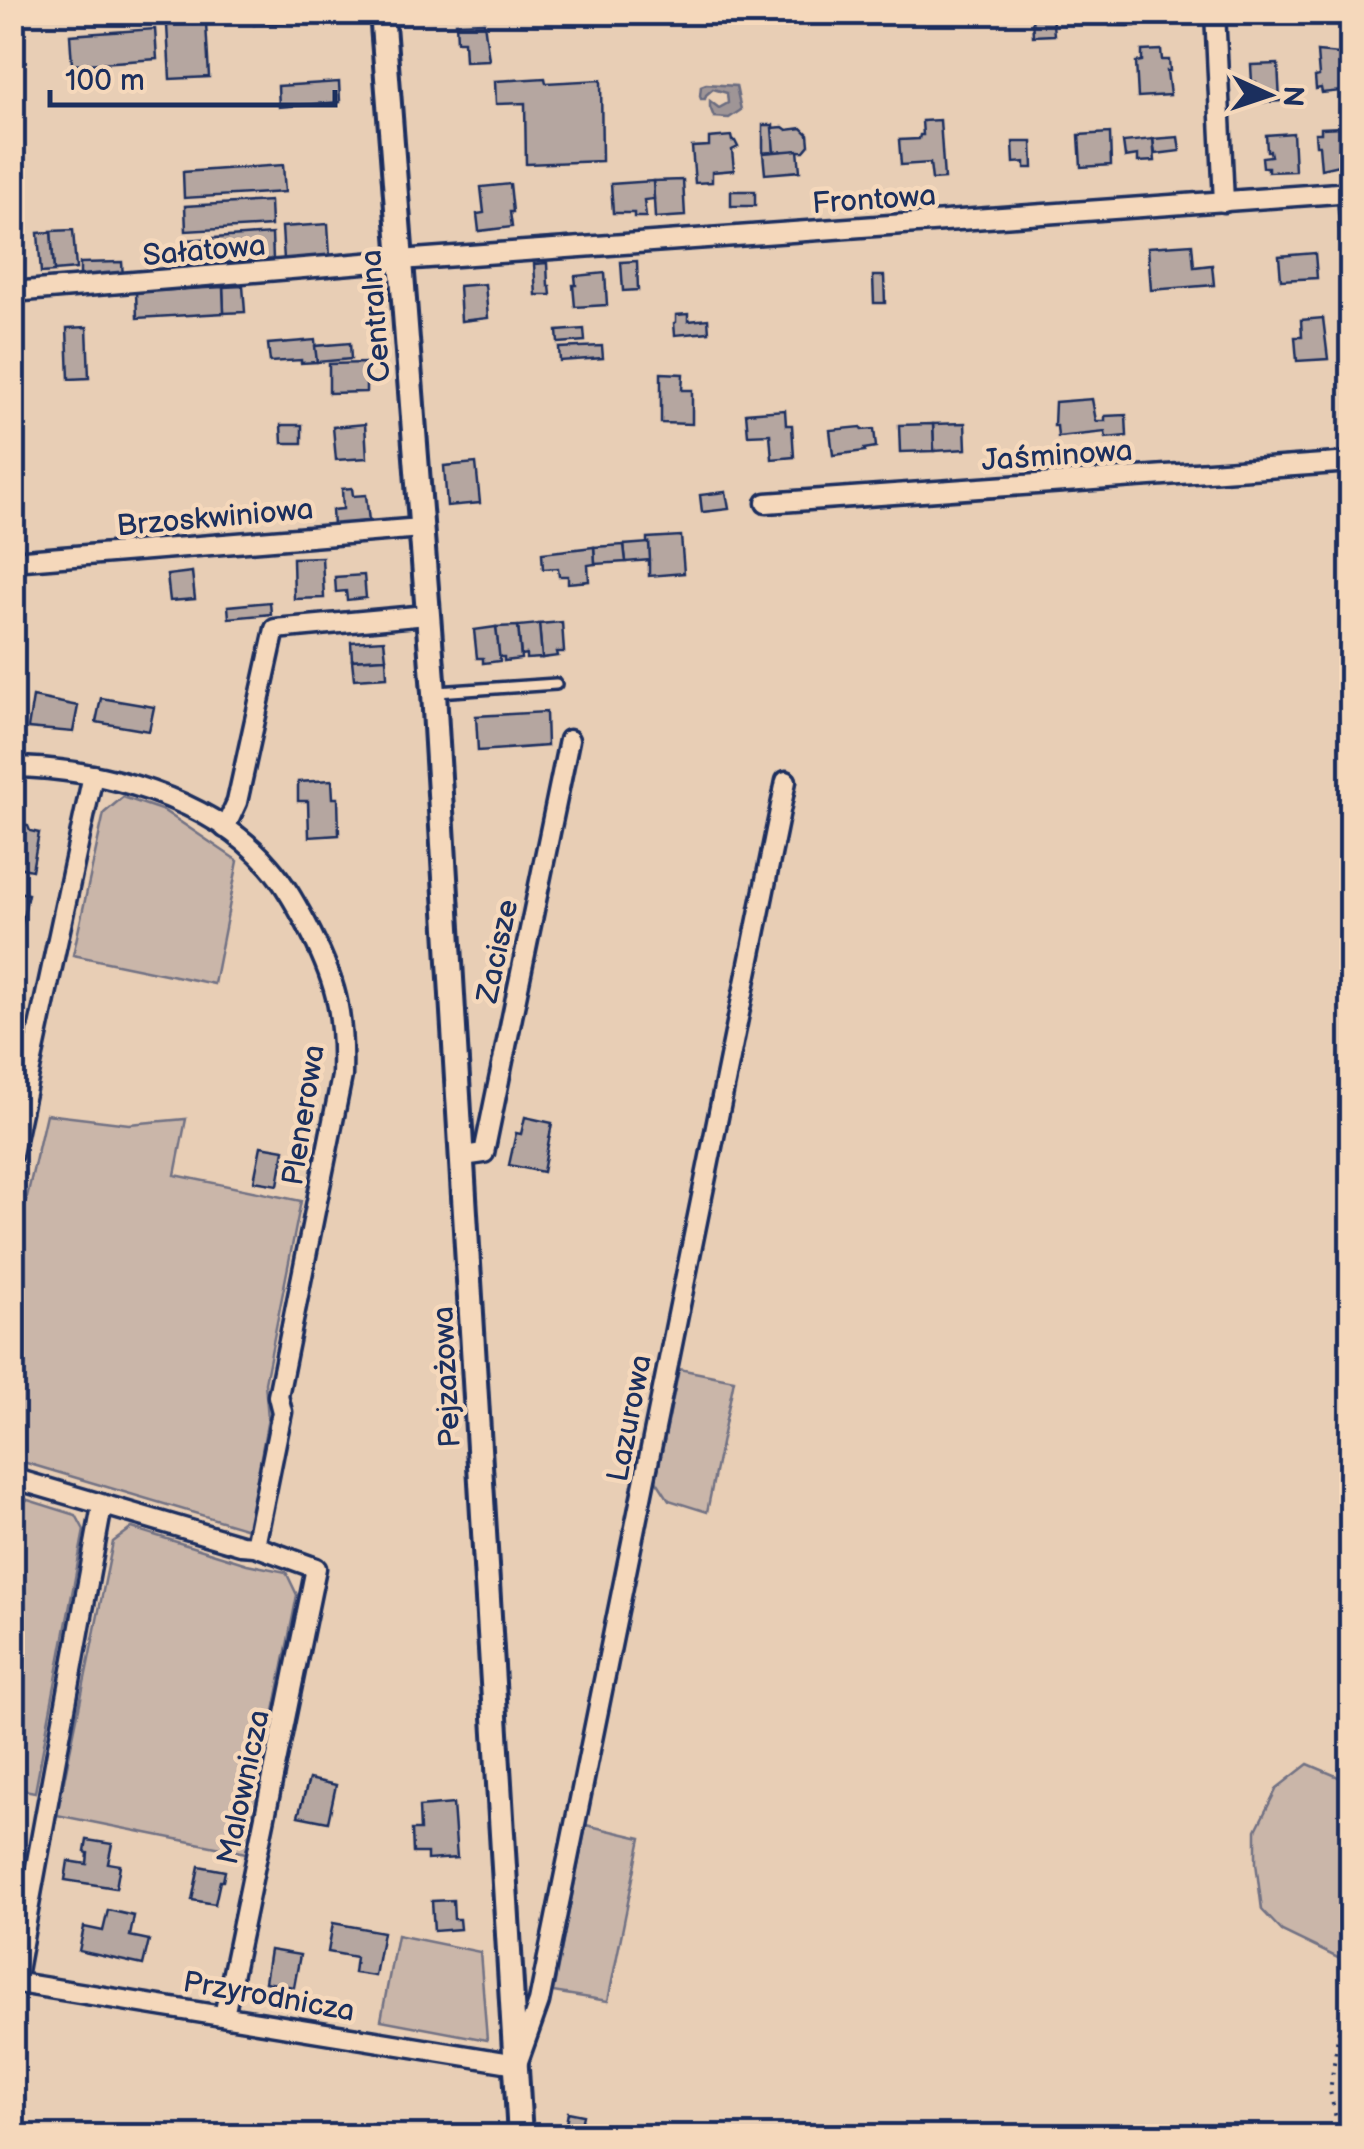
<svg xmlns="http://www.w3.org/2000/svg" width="1364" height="2149" font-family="'Balsamiq Sans',sans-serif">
<rect width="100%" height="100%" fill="#e8ceb5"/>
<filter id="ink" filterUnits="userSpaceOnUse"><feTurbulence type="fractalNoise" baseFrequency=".01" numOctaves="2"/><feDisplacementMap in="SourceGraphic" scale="20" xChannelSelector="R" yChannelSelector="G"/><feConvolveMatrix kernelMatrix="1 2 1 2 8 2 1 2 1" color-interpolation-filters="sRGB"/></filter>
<g filter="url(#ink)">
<g fill="#cab6a9" stroke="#727284" stroke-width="2.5">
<path d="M123,797L164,811L238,861L214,984L73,955L104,813Z"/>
<path d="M46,1114L129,1124L186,1119L175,1175L301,1201L265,1383L268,1418L248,1529L13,1459V1258Z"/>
<path d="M679,1369L734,1380L707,1512L669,1500L656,1480Z"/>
<path d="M12,1495L76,1515L84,1530L35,1792L13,1788Z"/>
<path d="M132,1528L247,1564L286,1572L297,1595L246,1853L57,1815L113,1542Z"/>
<path d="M1308,1764L1348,1781L1351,1793L1352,1935L1342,1960L1282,1931L1262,1910L1256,1863V1830L1277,1788Z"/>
<path d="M586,1825L641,1838L608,2001L553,1992Z"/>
<path d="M397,1935L480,1952L487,2040L381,2020Z"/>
</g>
<path fill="#9f9596" stroke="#6a6c80" stroke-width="2.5" d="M706,84L736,86L741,110L729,118L714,117L710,107V101L719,108L728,103L727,93L713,89L706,95L705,99H701L700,96L701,86Z"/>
<g fill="#b5a6a0" stroke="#1b2f5e" stroke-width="2.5">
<path d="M253,12H291L292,22L254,25Z"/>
<path d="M1052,12L1054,35L1033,36L1032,14Z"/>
<rect x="1110" y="12" width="25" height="14"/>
<path d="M484,22L489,60L465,61L464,41H457L456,23Z"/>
<path d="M206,23L209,77L170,79L167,25Z"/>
<path d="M155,29L157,59L72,65L70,35Z"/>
<path d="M1161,50L1162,60H1169L1170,71H1167L1170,95L1138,97L1136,62L1142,61V51Z"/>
<path d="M1351,50H1352V90L1342,91L1339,54L1351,53Z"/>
<path d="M1317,52L1339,54L1342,91L1322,93L1321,88L1316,89L1315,77L1319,76Z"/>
<path d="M1278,64L1280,101L1254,103L1253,97L1248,98L1247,87H1256V82H1252L1251,65Z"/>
<path d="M545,78L546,83L601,80L602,161L526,164L525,103L496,104L495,81Z"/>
<path d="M339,82L340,102L279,107L278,86Z"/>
<path d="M940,120L944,179L932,180L930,163L901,165L899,140L919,139L920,135H923L922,121Z"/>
<path d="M763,125H773L774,152L763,153Z"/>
<path d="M1352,126V164H1343L1341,127Z"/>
<path d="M783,127L787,130L802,128L808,134L809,145L804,151L774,152L772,128Z"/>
<path d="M1341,127L1343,164L1321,169L1319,145H1316L1315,133H1321V128Z"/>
<path d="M1110,133L1111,165L1081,167L1079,135Z"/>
<path d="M1293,133L1295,171L1268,172V167H1263L1262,157L1271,156L1270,151H1267L1266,135Z"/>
<path d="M731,136L732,141H735L738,147L732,150L734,170L712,172V182L695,183L692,147L709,146V138Z"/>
<path d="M1178,137L1180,151L1155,154L1153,139Z"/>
<path d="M1153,139L1155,161L1138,162V155L1125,157L1123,142Z"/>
<path d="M1013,142H1032L1033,168H1025V162L1014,163Z"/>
<path d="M798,150L800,171L765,174L763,153Z"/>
<path d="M283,165L285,192L184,198L183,172Z"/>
<path d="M683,180L685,216L655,218L653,181Z"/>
<path d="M653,181L654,199L644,200L646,217H634V213H613L611,184Z"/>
<path d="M510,184L513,212H510L512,227L479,231L477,214L484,213L481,187Z"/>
<rect x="731" y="191" width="24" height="15"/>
<path d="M270,201L271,226L186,231L185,206Z"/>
<path d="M328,224L330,257L284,260L282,227Z"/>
<path d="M73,230L76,269L54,271L51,231Z"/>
<path d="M51,232L54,272L41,273L38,233Z"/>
<path d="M272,234L273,260L188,265L187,240Z"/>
<path d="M1192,244L1194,267L1212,265L1214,285L1151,290L1148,247Z"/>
<path d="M1315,253L1317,278L1281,280L1279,256Z"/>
<path d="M637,261L638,290L623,291L621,262Z"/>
<path d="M122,262L123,278L80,279V263Z"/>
<path d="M547,263L548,286H550L551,295H536L534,264Z"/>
<path d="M605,273L607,305L575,307L573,285H576L575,276Z"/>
<path d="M873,276H884L885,303H874Z"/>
<path d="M485,284L488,318L461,321L459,286Z"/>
<path d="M243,286L245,312L224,313L223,287Z"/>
<path d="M223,287L224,313L137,318L136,292Z"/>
<path d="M688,314V321L708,319L709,332L675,335L674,323L676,322V315Z"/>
<path d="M1323,318L1328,359L1297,361L1295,337H1302L1301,320Z"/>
<path d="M87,327L89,378L69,379L67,328Z"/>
<path d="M584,329L585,341L558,343L557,331Z"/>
<path d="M315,340L317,362L301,363V360L270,362L268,344Z"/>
<path d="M350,343L351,359L317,362L315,346Z"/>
<path d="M602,346L603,358L560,361L559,348Z"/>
<path d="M366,363V392L329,393V364Z"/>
<path d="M661,373L683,374L682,390H692V424L661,423Z"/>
<path d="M1092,399L1096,421H1105V416L1126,415L1127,436L1106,438L1105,432L1058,437L1057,426H1054L1055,402Z"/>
<path d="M785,410L786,425H792L794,457L772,459L770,434L748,435L746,413Z"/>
<path d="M965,423L966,449L934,451L933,424Z"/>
<path d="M365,424L367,458L336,460L333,427Z"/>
<path d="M933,424L934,451L900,452L899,425Z"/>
<path d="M281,425H302V443H282Z"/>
<path d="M861,427L862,430L874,429L876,447L864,449L865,451L833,455L830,430Z"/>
<path d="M476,463L480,503L447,506L444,466Z"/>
<path d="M352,488L353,496L366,495L369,521L333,526L332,510L343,509L342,489Z"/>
<path d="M726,492L729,509L702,512L700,495Z"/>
<path d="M681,536L684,573L649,576V543L647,544V538Z"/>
<path d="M649,543L650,560L626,562L624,545Z"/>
<path d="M624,545L626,562L595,564L594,547Z"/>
<path d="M594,547L595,564L588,565L589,581L568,583V576H559L558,568L543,569L542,553Z"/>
<path d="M322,557L324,598L294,599L293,558Z"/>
<path d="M192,572L195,599L170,601L167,575Z"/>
<path d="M364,575L366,598L347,600L346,591L336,592L335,577Z"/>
<path d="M270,602L271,614L229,618L228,606Z"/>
<path d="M562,622L564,652H557L558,656L542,658L539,624Z"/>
<path d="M539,624L542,658L526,659V654L521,655L518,626Z"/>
<path d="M518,626L521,659L504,661V657H499L496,627Z"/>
<path d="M496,627L500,661L483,663V658H477L474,630Z"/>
<path d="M384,640L386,658L352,660L351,642Z"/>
<path d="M386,658L387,677L354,679L352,660Z"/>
<path d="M33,697L78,706L73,732L28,728Z"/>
<path d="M101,698L154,707L149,731L96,722Z"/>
<path d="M546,712L547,746L478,751L476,716Z"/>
<path d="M332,780L333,798H338L339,835L309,837L308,801H298V782Z"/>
<path d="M23,825L28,826L30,831L39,833L32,870L12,866L13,827L20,829Z"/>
<path d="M12,891L28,894L20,933L12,931Z"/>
<path d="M525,1117L552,1123L543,1172L509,1165L516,1133L521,1134Z"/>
<path d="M261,1146L284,1150L278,1185L254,1181Z"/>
<path d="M309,1779L336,1785L328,1822L298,1816Z"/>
<path d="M453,1804L457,1858L427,1860V1853H413L412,1830H420L419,1807Z"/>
<path d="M87,1840L112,1844L108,1863L120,1865L116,1888L65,1880L68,1861L87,1864L88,1853L85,1852Z"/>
<path d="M199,1866L225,1871L223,1881H220L215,1904L192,1900Z"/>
<path d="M453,1900L454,1919H459L460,1929L434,1931L432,1901Z"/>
<path d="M108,1910L134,1916L130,1936L149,1940L143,1965L79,1951L84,1927L103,1931Z"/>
<path d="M333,1923L383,1932L375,1976L354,1973L356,1957L328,1952Z"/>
<path d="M270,1950L300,1955L294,1987L265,1982Z"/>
<path d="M568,2112L583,2115L579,2136H564Z"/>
<path d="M371,2124L392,2131V2129L404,2131L403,2136H369Z"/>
</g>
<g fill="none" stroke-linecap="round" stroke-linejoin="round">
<g stroke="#1b2f5e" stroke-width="16">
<path id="lane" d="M437,692L556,684"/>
</g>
<g stroke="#1b2f5e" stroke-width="25">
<g id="street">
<path d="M1215,12L1224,202"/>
<path d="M1348,192L1352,253"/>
<path d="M12,292L400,260L1352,192"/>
<path d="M766,503L1352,462"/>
<path d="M12,561L421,528"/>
<path d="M12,767C99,768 210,797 269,866C284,883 295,903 306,923C336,980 344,1012 342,1076L278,1396L282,1412L255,1546"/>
<path d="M225,828L237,802L275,629L427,615"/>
<path d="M12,1154L93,775"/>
<path d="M463,1156L484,1153L569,740"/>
<path d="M12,1478L241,1545L255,1546L316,1568L224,2016"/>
<path d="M12,1982L517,2064L539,2002L786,781"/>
<path d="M15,1982L102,1506"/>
</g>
</g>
<g stroke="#1b2f5e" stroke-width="30">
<path id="secondary" d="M382,12L434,693L520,2136"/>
</g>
<path stroke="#1b2f5e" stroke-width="4" stroke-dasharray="2.5 8" stroke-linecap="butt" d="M1340,2136L1330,2091L1342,2008L1352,1981"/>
<use href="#lane" stroke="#f5d8bb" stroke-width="9"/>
<use href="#street" stroke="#f5d8bb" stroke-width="18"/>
<use href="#secondary" stroke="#f5d8bb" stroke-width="22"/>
</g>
</g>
<g text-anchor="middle" stroke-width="9" stroke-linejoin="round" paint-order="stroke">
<g font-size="30" fill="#1b2f5e" stroke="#f5d8bb">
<text transform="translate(874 199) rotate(-4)" y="10">Frontowa</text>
<text transform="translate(204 250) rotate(-5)" y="10">Sałatowa</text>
<text transform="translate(375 316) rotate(-94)" y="10">Centralna</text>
<text transform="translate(1057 455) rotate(-4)" y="10">Jaśminowa</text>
<text transform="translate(215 517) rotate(-5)" y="10">Brzoskwiniowa</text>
<text transform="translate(497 951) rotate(-78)" y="10">Zacisze</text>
<text transform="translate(303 1115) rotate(-81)" y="10">Plenerowa</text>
<text transform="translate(446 1377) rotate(-93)" y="10">Pejzażowa</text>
<text transform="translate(629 1418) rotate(-79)" y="10">Lazurowa</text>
<text transform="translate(243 1787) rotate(-78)" y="10">Malownicza</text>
<text transform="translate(269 1996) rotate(10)" y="10">Przyrodnicza</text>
</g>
</g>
<rect width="1364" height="2149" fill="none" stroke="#f5d8bb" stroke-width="50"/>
<rect x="25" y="25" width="1314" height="2099" fill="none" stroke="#1b2f5e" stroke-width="4" filter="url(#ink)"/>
<g transform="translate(1269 95) rotate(93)" stroke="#f5d8bb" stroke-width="8" paint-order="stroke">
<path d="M0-8L18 38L0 25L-18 38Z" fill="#1b2f5e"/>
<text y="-15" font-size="28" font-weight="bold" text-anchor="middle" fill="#1b2f5e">N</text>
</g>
<path d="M50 90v15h285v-15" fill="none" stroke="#1b2f5e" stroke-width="5"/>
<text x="65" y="90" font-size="30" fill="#1b2f5e" stroke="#f5d8bb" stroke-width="8" paint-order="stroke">100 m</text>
</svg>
